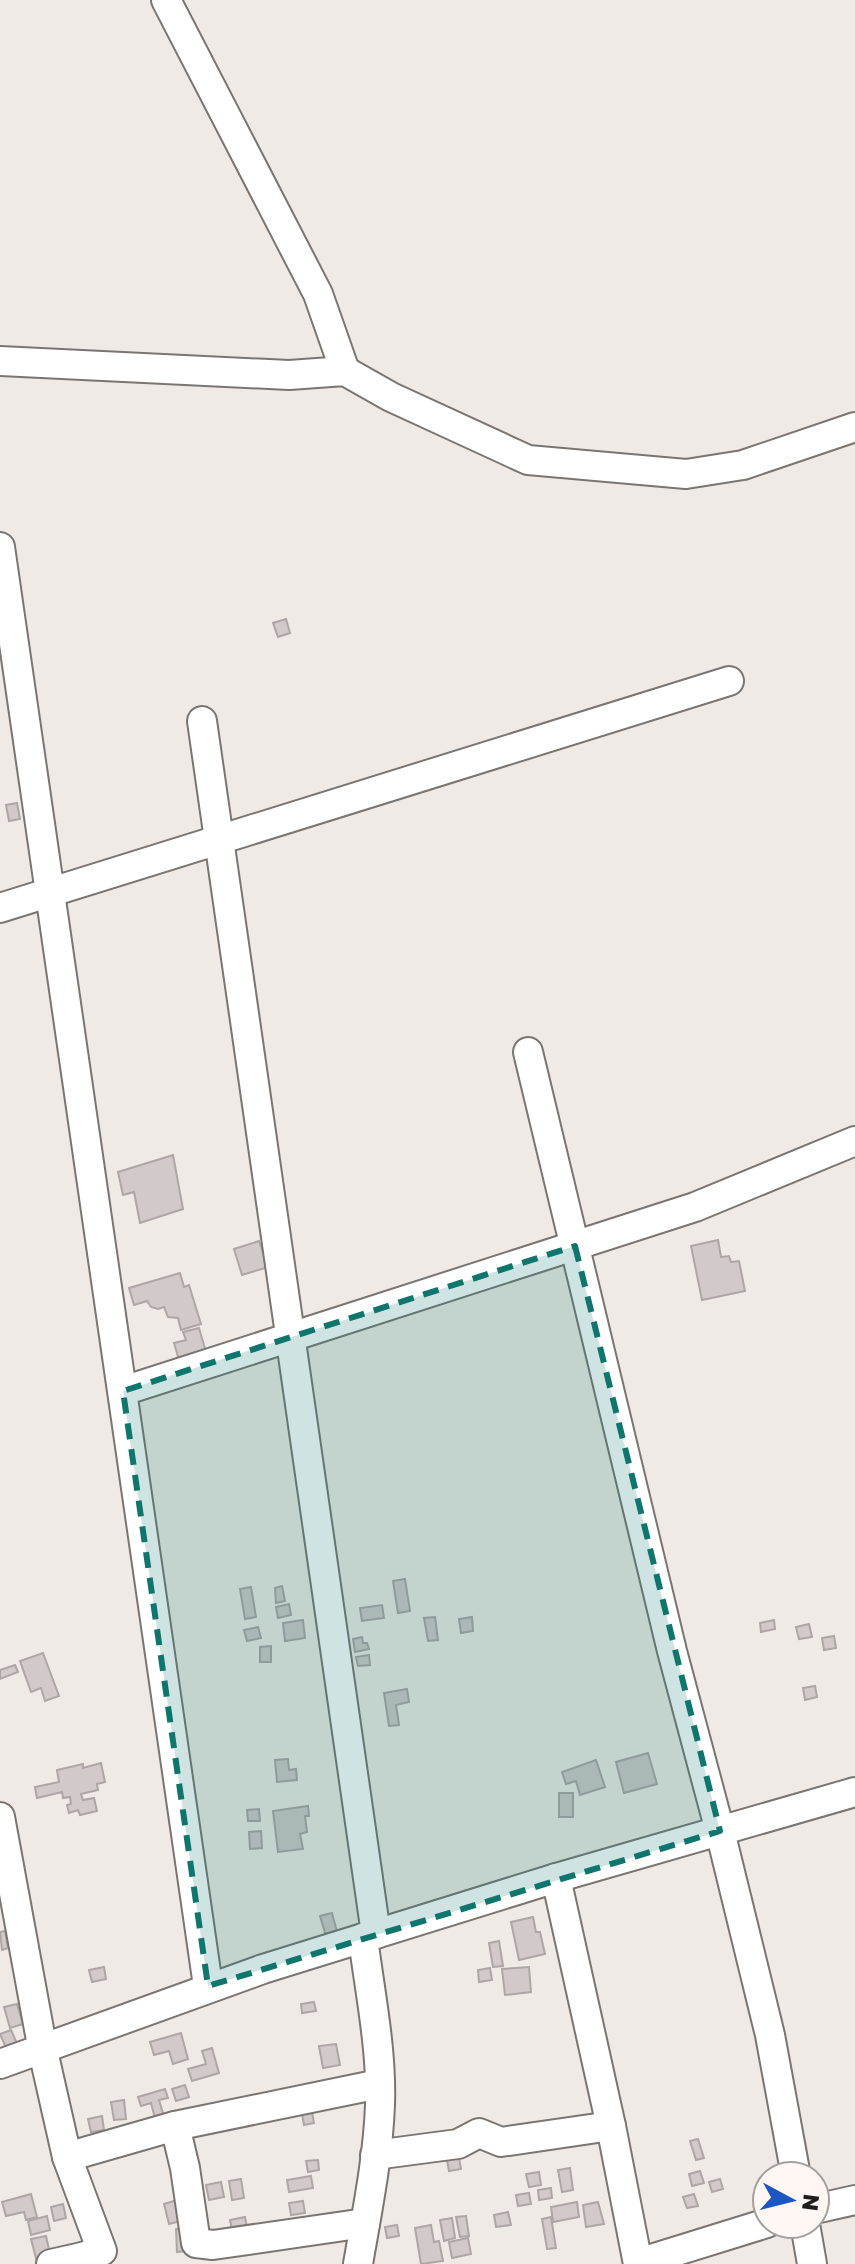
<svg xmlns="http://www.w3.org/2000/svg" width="855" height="2264" font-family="'Golos Text',sans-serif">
<rect width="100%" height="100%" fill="#f0eae6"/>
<g fill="#d2cac9" stroke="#ada6a5" stroke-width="2">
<path d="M286,619L290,633L278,637L273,623Z"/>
<path d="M17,803L20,819L9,821L6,805Z"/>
<path d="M173,1155L183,1209L140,1223L134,1192L123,1195L118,1172Z"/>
<path d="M718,1240L721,1257L729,1256L731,1262L739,1261L745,1291L702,1300L691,1246Z"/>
<path d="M259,1241L268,1267L242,1275L234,1249Z"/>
<path d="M180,1273L184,1287L189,1285L201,1324L181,1330L178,1318L168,1317L164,1307L158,1309L151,1307L147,1301L134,1305L129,1288Z"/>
<path d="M199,1328L206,1352L179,1360L174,1343L186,1340L183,1332Z"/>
<path d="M405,1579L410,1611L398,1613L393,1581Z"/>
<path d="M282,1586L285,1601L276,1603L275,1588Z"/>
<path d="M251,1587L256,1617L245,1619L240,1589Z"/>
<path d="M289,1604L291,1615L278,1618L276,1607Z"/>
<path d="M382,1605L384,1618L362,1621L360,1608Z"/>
<path d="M435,1617L438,1640L428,1641L424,1618Z"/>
<path d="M472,1617L473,1631L461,1633L459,1619Z"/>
<path d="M303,1620L305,1638L285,1641L283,1623Z"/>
<path d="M774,1620L775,1629L761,1632L760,1623Z"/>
<path d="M809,1624L812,1637L799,1639L796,1627Z"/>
<path d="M258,1627L261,1638L247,1641L244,1630Z"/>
<path d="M834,1636L836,1648L824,1650L822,1638Z"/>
<path d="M362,1637L363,1643H367L369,1649L355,1652L353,1639Z"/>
<path d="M271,1646V1662H260V1647Z"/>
<path d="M43,1653L59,1696L45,1701L41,1688L31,1692L20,1661Z"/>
<path d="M369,1655L370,1665L358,1666L356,1657Z"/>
<path d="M15,1665L18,1672L0,1679V1670Z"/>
<path d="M815,1686L817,1697L805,1700L803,1688Z"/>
<path d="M407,1689L409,1702L396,1705L399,1725L389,1726L384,1693Z"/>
<path d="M648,1753L657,1784L624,1793L616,1762Z"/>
<path d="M288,1759L289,1770L296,1769L297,1780L277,1782L275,1760Z"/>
<path d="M596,1760L605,1787L580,1795L576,1781L566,1784L562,1772Z"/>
<path d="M101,1763L105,1782L97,1784L98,1790L81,1794L83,1800L94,1798L97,1811L80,1815L78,1810L69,1813L67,1805L71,1804L70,1797L63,1798L62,1792L37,1798L35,1787L59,1782L57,1770L83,1764V1768Z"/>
<rect x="559" y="1793" width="14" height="24"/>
<path d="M308,1806L309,1816H305L307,1832L300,1834L303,1849L278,1852L273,1811Z"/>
<path d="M259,1809L260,1821H248L247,1810Z"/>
<path d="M261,1831L262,1848L250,1849L249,1832Z"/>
<path d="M332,1913L339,1939L328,1943L320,1916Z"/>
<path d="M533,1917L536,1932H540L545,1954L519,1960L511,1922Z"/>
<path d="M5,1931L8,1948L2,1950L0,1932Z"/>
<path d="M499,1941L503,1966L493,1967L489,1943Z"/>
<path d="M104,1967L106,1979L92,1982L89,1970Z"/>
<path d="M529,1967L531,1992L505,1995L502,1969Z"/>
<path d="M490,1968L492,1980L479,1982L478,1970Z"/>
<path d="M314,2002L316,2011L302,2013L301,2004Z"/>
<path d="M17,2004L23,2024L10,2028L4,2007Z"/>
<path d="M11,2030L18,2046L7,2050L0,2034Z"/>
<path d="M181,2033L188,2059L173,2064L169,2051L154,2055L150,2042Z"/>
<path d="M336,2044L340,2065L323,2068L319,2046Z"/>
<path d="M212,2048L219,2073L192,2081L188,2069L206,2064L202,2051Z"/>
<path d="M185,2085L189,2097L176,2101L172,2089Z"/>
<path d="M165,2089L168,2098L159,2100L165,2120L156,2122L151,2103L141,2106L138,2097Z"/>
<path d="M124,2100L126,2119L114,2120L111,2102Z"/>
<path d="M312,2112L314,2123L304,2125L302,2114Z"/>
<path d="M102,2116L104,2130L91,2132L88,2119Z"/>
<path d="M698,2139L704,2158L696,2160L690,2141Z"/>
<path d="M459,2158L461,2169L449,2171L447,2160Z"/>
<path d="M318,2160L319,2170L308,2172L306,2161Z"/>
<path d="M570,2168L573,2190L562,2192L558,2170Z"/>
<path d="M700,2171L704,2183L692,2186L689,2174Z"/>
<path d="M539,2172L541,2185L529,2187L526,2174Z"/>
<path d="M311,2176L313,2188L289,2192L287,2180Z"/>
<path d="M241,2179L244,2198L232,2200L229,2181Z"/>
<path d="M720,2179L723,2189L712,2192L709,2182Z"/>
<path d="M221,2182L224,2197L209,2200L206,2185Z"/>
<path d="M551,2188L552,2198L539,2200L538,2190Z"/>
<path d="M529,2193L531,2204L518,2206L516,2195Z"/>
<path d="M31,2194L37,2217L26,2220L24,2212L6,2216L2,2202Z"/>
<path d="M694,2194L698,2206L687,2208L683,2197Z"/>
<path d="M177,2200L185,2220L169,2224L164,2204Z"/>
<path d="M303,2201L305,2213L291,2215L289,2203Z"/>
<path d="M577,2202L579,2217L553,2222L551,2207Z"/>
<path d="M598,2202L604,2224L586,2227L583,2205Z"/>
<path d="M63,2204L66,2218L54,2221L51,2207Z"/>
<path d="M508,2212L511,2225L496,2227L494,2215Z"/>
<path d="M47,2216L50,2230L31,2235L28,2221Z"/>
<path d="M466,2216L469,2236L460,2237L456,2217Z"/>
<path d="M245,2217L248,2233L233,2235L230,2220Z"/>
<path d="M551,2217L556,2248L547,2249L542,2219Z"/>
<path d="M452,2218L455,2238L444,2241L440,2220Z"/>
<path d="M397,2225L399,2236L387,2238L385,2227Z"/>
<path d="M431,2225L434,2242L439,2241L443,2261L421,2264L415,2228Z"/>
<path d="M186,2228L188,2251L177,2252L176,2229Z"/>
<path d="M46,2236L51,2258L37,2262L31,2239Z"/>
<path d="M468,2238L471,2254L452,2258L449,2242Z"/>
</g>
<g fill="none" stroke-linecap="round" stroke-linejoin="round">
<g stroke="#7b7572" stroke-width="32">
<g id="minor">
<path d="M166,0L318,294L345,371"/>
<path d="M0,361L289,375L345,371L391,397L528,460L686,474L743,465L855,427"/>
<path d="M0,547L208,1986"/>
<path d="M202,721L376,1934"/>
<path d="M0,908L729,681"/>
<path d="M528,1052L672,1651L720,1831L770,2035L796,2176"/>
<path d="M123,1391L695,1207L855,1141"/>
<path d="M0,1817L43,2051L67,2157L102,2251L82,2257V2264"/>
<path d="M556,1878L611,2126L638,2264"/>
<path d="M0,2064L263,1969L556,1878L855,1792"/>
<path d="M175,2126L185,2168L196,2243L213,2245L365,2223"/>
<path d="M375,2155L458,2144L479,2133L501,2142L611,2126"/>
<path d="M67,2157L175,2126L379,2084"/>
<path d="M815,2209L855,2200"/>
<path d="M805,2224L812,2264"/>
<path d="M638,2263L767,2223"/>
<path d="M51,2264L82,2257"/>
<path d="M358,2264C367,2212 378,2158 380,2105C382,2050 370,1993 363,1938"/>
</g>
</g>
<use href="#minor" stroke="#fff" stroke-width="28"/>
</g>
<path fill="#0f766e" fill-opacity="0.2" stroke="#0f766e" stroke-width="6" stroke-dasharray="16 10" stroke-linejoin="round" d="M575,1246L720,1831L208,1986L123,1391Z"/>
<g transform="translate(791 2200) rotate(97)"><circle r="38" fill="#fef7f3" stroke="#a5a09d" stroke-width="2"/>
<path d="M0-6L14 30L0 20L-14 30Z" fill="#1b56c2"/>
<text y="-12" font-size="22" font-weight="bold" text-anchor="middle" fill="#1f1d1b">N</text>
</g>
</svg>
